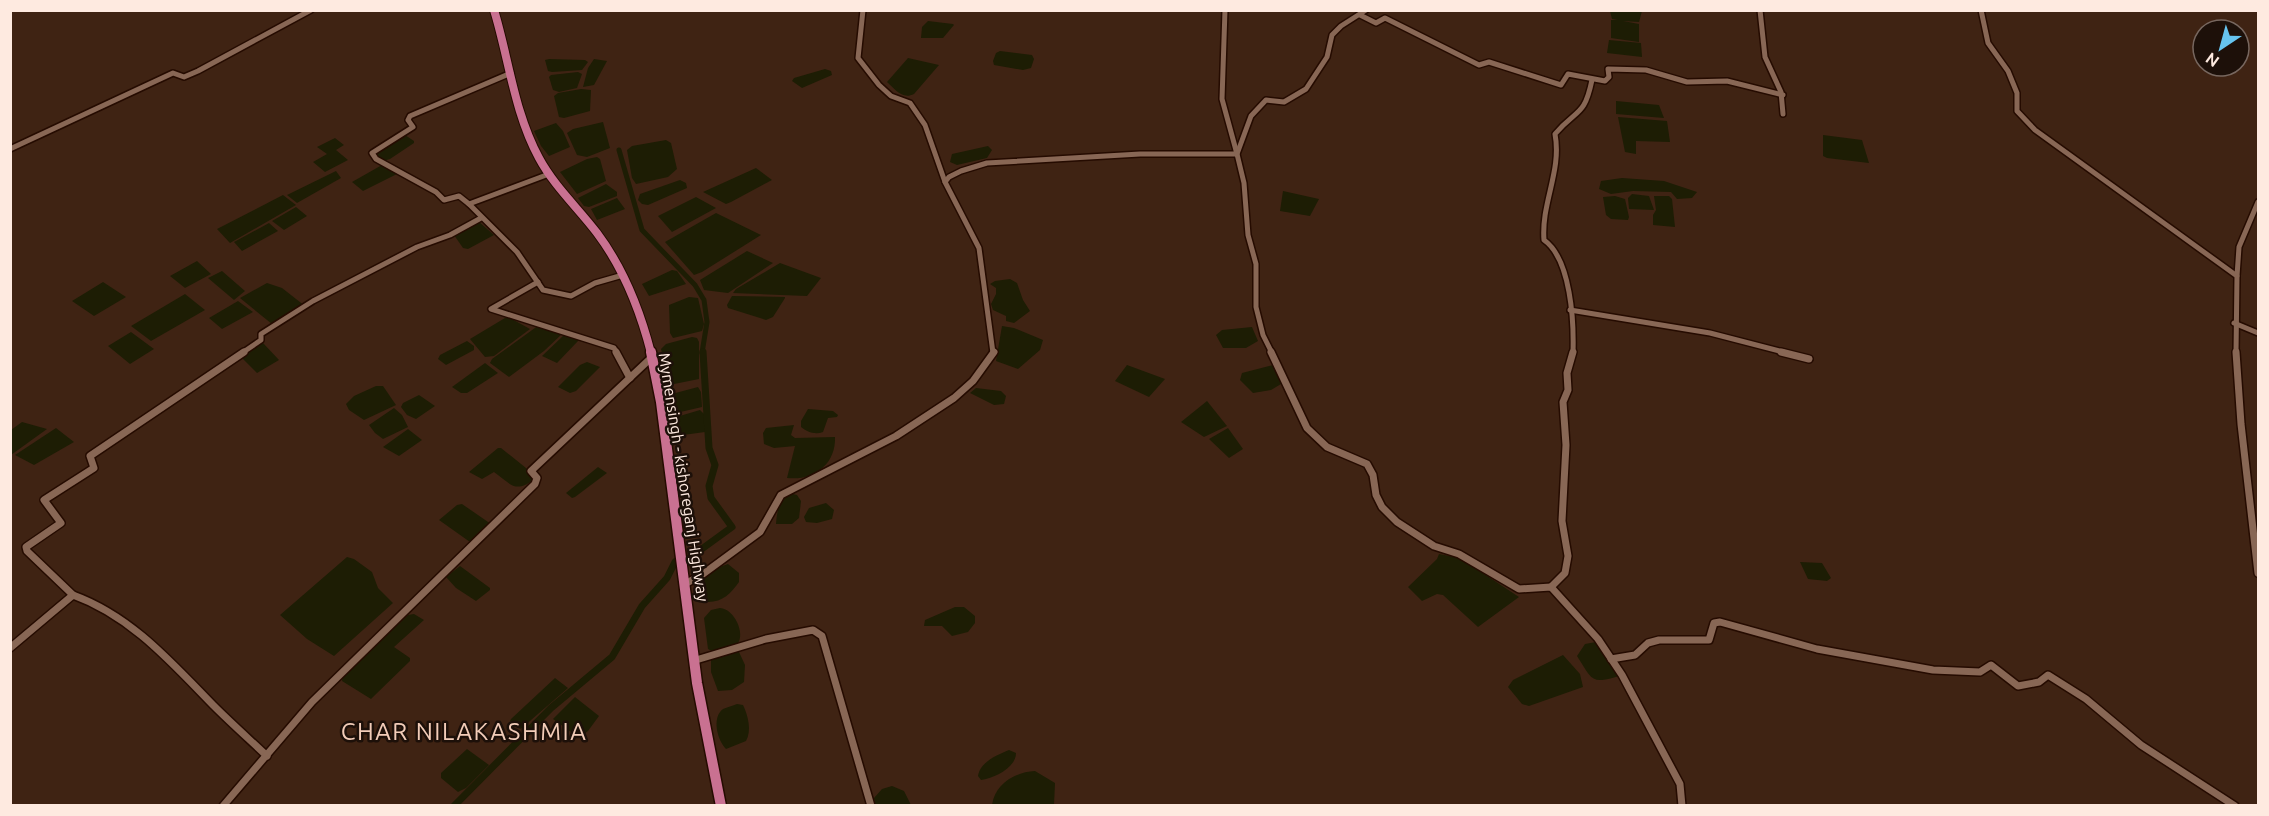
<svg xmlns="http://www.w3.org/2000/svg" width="2269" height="816" font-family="Ubuntu,sans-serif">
<rect width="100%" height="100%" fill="#3f2313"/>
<g fill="#1d1d04">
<path d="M1610,11H1642L1639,22L1623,21L1639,24V42L1611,38V20H1618L1612,19Z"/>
<path d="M928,21L953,24L954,25L943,38H921L922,27Z"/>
<path d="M1609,40L1641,43L1642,57L1607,53Z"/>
<path d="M1000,51L1032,55L1034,59L1031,68L1023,70L994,65L993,61L996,53Z"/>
<path d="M908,58L939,65L914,94C902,100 895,89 887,82Z"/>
<path d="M549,59L585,60L588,62L582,70L552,72L548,71L545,60Z"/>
<path d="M594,59L607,61L594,85L583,87L588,68Z"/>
<path d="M825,69L831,71L832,75L802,88L792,81L794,78Z"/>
<path d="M578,72L582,74L577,88L559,92L553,90L549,77L551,75Z"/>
<path d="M581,89L591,90L590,111L564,118L559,117L554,96L558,93Z"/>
<path d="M1616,101L1659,105L1664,118L1616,114Z"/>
<path d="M1618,117L1667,121L1670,142L1636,141V154L1625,152Z"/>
<path d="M603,122L610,148L587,157L577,155L567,133L573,129Z"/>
<path d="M556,123L563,131L570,147L549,156L541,146L534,131Z"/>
<path d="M405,135L414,141V143L390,159L383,161L374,153Z"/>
<path d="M1823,135L1862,140L1869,163L1827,158L1823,156Z"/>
<path d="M335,138L344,145L336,150L348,160L325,172L313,162L327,154L317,147Z"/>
<path d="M666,140L671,143L677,169L668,177L636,184L632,178L627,150L632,146Z"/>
<path d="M988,146L992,150L987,158L957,165L950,162L952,154Z"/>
<path d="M597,157L600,159L606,181L577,194L560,172L587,159Z"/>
<path d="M382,165L397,174L363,191L352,182Z"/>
<path d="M756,168L772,180L731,202L726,204L703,192Z"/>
<path d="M336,171L341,178L297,203L287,195Z"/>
<path d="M1622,178L1664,181L1697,192L1692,198L1677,199L1671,192L1633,191L1611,194L1599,189L1601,181Z"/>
<path d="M680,180L686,183L687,188L648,205L642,204L638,200L640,194Z"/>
<path d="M606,184L617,192V196L589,207L584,206L578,198Z"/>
<path d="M1283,191L1319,199L1310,216L1280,211Z"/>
<path d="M1632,194L1649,196L1654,210L1629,209L1628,198Z"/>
<path d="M283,195L296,205L230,243L217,229Z"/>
<path d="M1615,196L1625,199L1629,217L1628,220L1611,219L1606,215L1603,197Z"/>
<path d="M1654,196H1669L1672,199L1675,227L1653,225V215L1656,210Z"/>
<path d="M696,197L716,208L672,232L658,216Z"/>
<path d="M617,198L625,209L597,220L591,209Z"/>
<path d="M296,207L307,216L284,230L272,221Z"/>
<path d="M716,213L761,235L702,272L694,275L665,242Z"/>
<path d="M478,221L494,235L468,249L463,248L454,235Z"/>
<path d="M269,223L278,231L242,251L234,242Z"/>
<path d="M747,251L773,263L728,293L704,290L700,280Z"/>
<path d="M197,261L211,274L185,288L170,276Z"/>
<path d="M780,263L821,278L807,296L733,293L736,289Z"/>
<path d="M672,270L677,271L686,284L649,296L642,284Z"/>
<path d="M222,271L245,291L234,300L208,278Z"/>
<path d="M1010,279L1017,283L1023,300L1030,311L1014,323L1006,321V316L993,310L991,304L996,294V288L990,284L995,281Z"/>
<path d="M103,282L126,297L94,316L72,301Z"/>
<path d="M267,283L282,288L305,306L272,324L240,298Z"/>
<path d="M185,294L205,310L151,341L131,326Z"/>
<path d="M732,296L785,297V298L773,317L766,320L728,308L727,305Z"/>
<path d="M689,297L698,298L704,324L702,331L673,338L670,333L669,305Z"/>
<path d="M238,301L253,312L222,329L209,318Z"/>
<path d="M505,318H510L530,329L494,356L485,357L470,339Z"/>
<path d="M539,325L562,334L544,351L509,377L490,363L492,359Z"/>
<path d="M1002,326L1014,328L1043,340L1040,350L1018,369L996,361Z"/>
<path d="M1252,327L1258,341L1246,348H1223L1216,335L1222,330Z"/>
<path d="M131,332L154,349L130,364L108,346Z"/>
<path d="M564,335L579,340L557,363L542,356Z"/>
<path d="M692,337L697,338L699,342V379L674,384L667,374L661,349L666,344Z"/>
<path d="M467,341L474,346V350L446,365L438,359L440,355Z"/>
<path d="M263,343L279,360L257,373L240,356Z"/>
<path d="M587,362L600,367L576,391L570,393L558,387L580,365Z"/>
<path d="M485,363L498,373L467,393H461L452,387Z"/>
<path d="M1127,365L1165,379L1149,397L1115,381Z"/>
<path d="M1273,365L1281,384L1271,390L1253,393L1240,380L1242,373Z"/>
<path d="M376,386H383L396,405L364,420L349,410L346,404L354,396Z"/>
<path d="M698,387L701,392L702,407L676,413L672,411L668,395Z"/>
<path d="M976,388L1001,391L1006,396L1004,404L994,405L970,393Z"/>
<path d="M419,395L435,406L416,419L407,415L401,407L403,403Z"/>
<path d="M1207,401L1227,426L1204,437L1181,422Z"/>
<path d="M394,408L402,415L408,427L383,439L375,433L369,425Z"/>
<path d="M808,409L833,411L838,415L837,417L828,418L823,432C815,435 807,432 801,427V421Z"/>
<path d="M700,410L706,416L705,432L676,436L673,418Z"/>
<path d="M22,422L47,429L11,455V430Z"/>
<path d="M794,425L791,435L795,438L835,437C836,465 813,481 787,478L795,446L774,448L764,444L763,433L766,428Z"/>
<path d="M56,428L74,442L34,465L15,455Z"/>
<path d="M1228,428L1243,449L1229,458L1209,439Z"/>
<path d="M408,429L422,440L399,456L383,447Z"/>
<path d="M498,448H501L526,468L533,476V480C515,494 510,483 494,472L482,479L469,472Z"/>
<path d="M598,467L607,473L575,497L572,498L566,493Z"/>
<path d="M793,494L797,495L801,501L799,518L792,524H776C777,511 779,497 793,494Z"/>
<path d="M826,503L834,510L832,519L817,523L806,522L804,517L809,508Z"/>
<path d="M462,504L491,524L470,542L439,520L457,505Z"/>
<path d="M1439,554L1460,558L1519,597L1478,627L1443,595L1437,594L1422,601L1408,587L1437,559Z"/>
<path d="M347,557L354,559L372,572L378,588L393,603L334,656L307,639L280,615Z"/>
<path d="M1800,562L1822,563L1831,578L1827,581L1808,579Z"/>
<path d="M728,564L739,573V582C731,593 723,602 708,602L700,593C700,577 713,569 728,564Z"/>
<path d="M460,566L490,588V590L476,601L456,588L446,577Z"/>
<path d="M955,607H964L975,616V623L968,632L952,636L942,626H924L925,620Z"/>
<path d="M720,608C735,609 745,634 738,643C734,648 720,650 714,652L708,649L704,618L711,610Z"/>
<path d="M414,614L424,620L394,647L410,658V661L373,697L371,699L342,681L343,676L408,615Z"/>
<path d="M1596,642L1619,676C1590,685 1592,679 1577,656L1585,644Z"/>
<path d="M734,650L739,652L745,665L744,682L732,690L718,691L711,672V660Z"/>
<path d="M1563,655L1580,674L1583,687L1529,706L1522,704L1508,687L1513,680Z"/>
<path d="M555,678L568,688L523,727L520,729L510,721L511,719Z"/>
<path d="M575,697L599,716L588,731L579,738L553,719Z"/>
<path d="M737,704L743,705C748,715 752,731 746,741L726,749C718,741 711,718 723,709C727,707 733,706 737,704Z"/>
<path d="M467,749L489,765L466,788L458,792L441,778V773Z"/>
<path d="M1009,750L1016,753C1016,768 994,778 981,780L978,776C980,762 997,755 1009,750Z"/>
<path d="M1035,771L1055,783L1054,805H992C995,784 1015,772 1035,771Z"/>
<path d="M892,786L904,791L911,805H875L874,798L882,789Z"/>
</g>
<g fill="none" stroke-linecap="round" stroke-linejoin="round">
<path stroke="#1d1d04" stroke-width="5" d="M619,150L642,230L695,285L704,300L707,322L702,353"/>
<g stroke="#1d1d04" stroke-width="7">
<path d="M688,559L732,527L711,498L709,486L715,465L709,448L703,352"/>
<path d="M454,806L551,708L612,657L642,606L667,578L675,562"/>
</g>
<g stroke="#250b00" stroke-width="8">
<g id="street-far1">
<path d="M863,10L858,58L879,85L891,96L910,103L925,125L945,182"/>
<path d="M1760,10L1765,57L1781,92L1783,114"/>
<path d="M1981,10L1988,43L2008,71L2017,93V111L2035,130L2237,276L2236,353"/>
<path d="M1360,15L1376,23L1385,18L1479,65L1489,62L1561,85L1568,74L1605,81L1609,77L1608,69L1646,70L1687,82L1727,81L1783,95"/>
<path d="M10,149L173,73L184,77L198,71L311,10"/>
<path d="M549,174L469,204L517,252L543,290L571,296L595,283L623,275"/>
<path d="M469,204L459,196L444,200L436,192L376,159L372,153L413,127L408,120L410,116L511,73"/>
<path d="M2237,276L2239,247L2258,202"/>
<path d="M538,282L491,309L614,348L617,353"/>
<path d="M1570,310L1710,333L1787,353"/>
<path d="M2234,323L2258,333"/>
<path d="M242,353L261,340V334L313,301L417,247L450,235L481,218"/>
<path d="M993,353L979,248L945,182L949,177L961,171L987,163L1140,154H1237L1222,99L1225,10"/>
<path d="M1272,353L1263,335L1256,307V264L1248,235L1244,183L1237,154L1251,116L1266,100L1284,102L1306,89L1327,57L1332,35L1341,26L1366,10"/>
<path d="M1573,353C1574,322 1571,259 1544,240C1541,203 1562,171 1555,134C1577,108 1584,118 1592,80"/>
</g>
</g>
<g stroke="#250b00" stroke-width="10">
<g id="street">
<path d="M616,352L630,378"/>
<path d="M1271,352L1307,428L1327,447L1367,464L1373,475L1376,495L1382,507L1397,522L1434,546L1459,554L1519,589L1551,587L1598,639L1622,675L1680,784L1682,806"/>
<path d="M1781,352L1809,359"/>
<path d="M2236,352L2241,424L2258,573"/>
<path d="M685,584L703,574L760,532L781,495L896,436L954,398L973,381L994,352"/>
<path d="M1551,587L1565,573L1568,556L1562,521L1566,445L1563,402L1568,390L1567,373L1573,352"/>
<path d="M73,595L27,551L26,547L61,523L44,500L94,468L90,456L244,352"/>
<path d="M10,648L73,595C131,616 171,662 213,705C231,723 249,739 267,756"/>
<path d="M1611,659L1635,655L1648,643L1659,640H1709L1714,623L1720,622L1817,649L1933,670L1980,672L1991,665L2018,686L2039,682L2048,675L2086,699L2141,745L2235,806"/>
<path d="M696,660L766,639L813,630L822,636L871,806"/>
<path d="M223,806L312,702L535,484L537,478L531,471L652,357"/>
</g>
</g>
<g stroke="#250b00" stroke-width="10">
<path id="primary-far1" d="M494,10C509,59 514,112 539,158C554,186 578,208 597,233C624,269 640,310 651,353"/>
</g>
<g stroke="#250b00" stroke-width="13">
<path id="primary" d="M651,352L661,402L697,683L721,806"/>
</g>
<use href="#street-far1" stroke="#886755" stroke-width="5"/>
<use href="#street" stroke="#886755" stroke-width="7"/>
<use href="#primary-far1" stroke="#c97191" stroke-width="8"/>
<use href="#primary" stroke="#c97191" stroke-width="10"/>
</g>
<g text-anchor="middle" stroke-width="5" stroke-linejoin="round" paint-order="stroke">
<g font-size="16" fill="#feeae0" stroke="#1d1009">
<text transform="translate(684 477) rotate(81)" y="6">Mymensingh - kishoreganj Highway</text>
</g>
<g font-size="24" letter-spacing="1.5" fill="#f2ccb8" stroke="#1d1009">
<text x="464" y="740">CHAR NILAKASHMIA</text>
</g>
</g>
<rect width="2269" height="816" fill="none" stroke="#feeae0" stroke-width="24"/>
<g transform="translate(2221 48) rotate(216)"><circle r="28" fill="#1d1009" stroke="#77675f" stroke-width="1.5"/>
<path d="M0-4.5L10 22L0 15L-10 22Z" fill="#66c4ef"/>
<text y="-9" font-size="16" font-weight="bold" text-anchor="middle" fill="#feeae0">N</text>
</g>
</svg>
